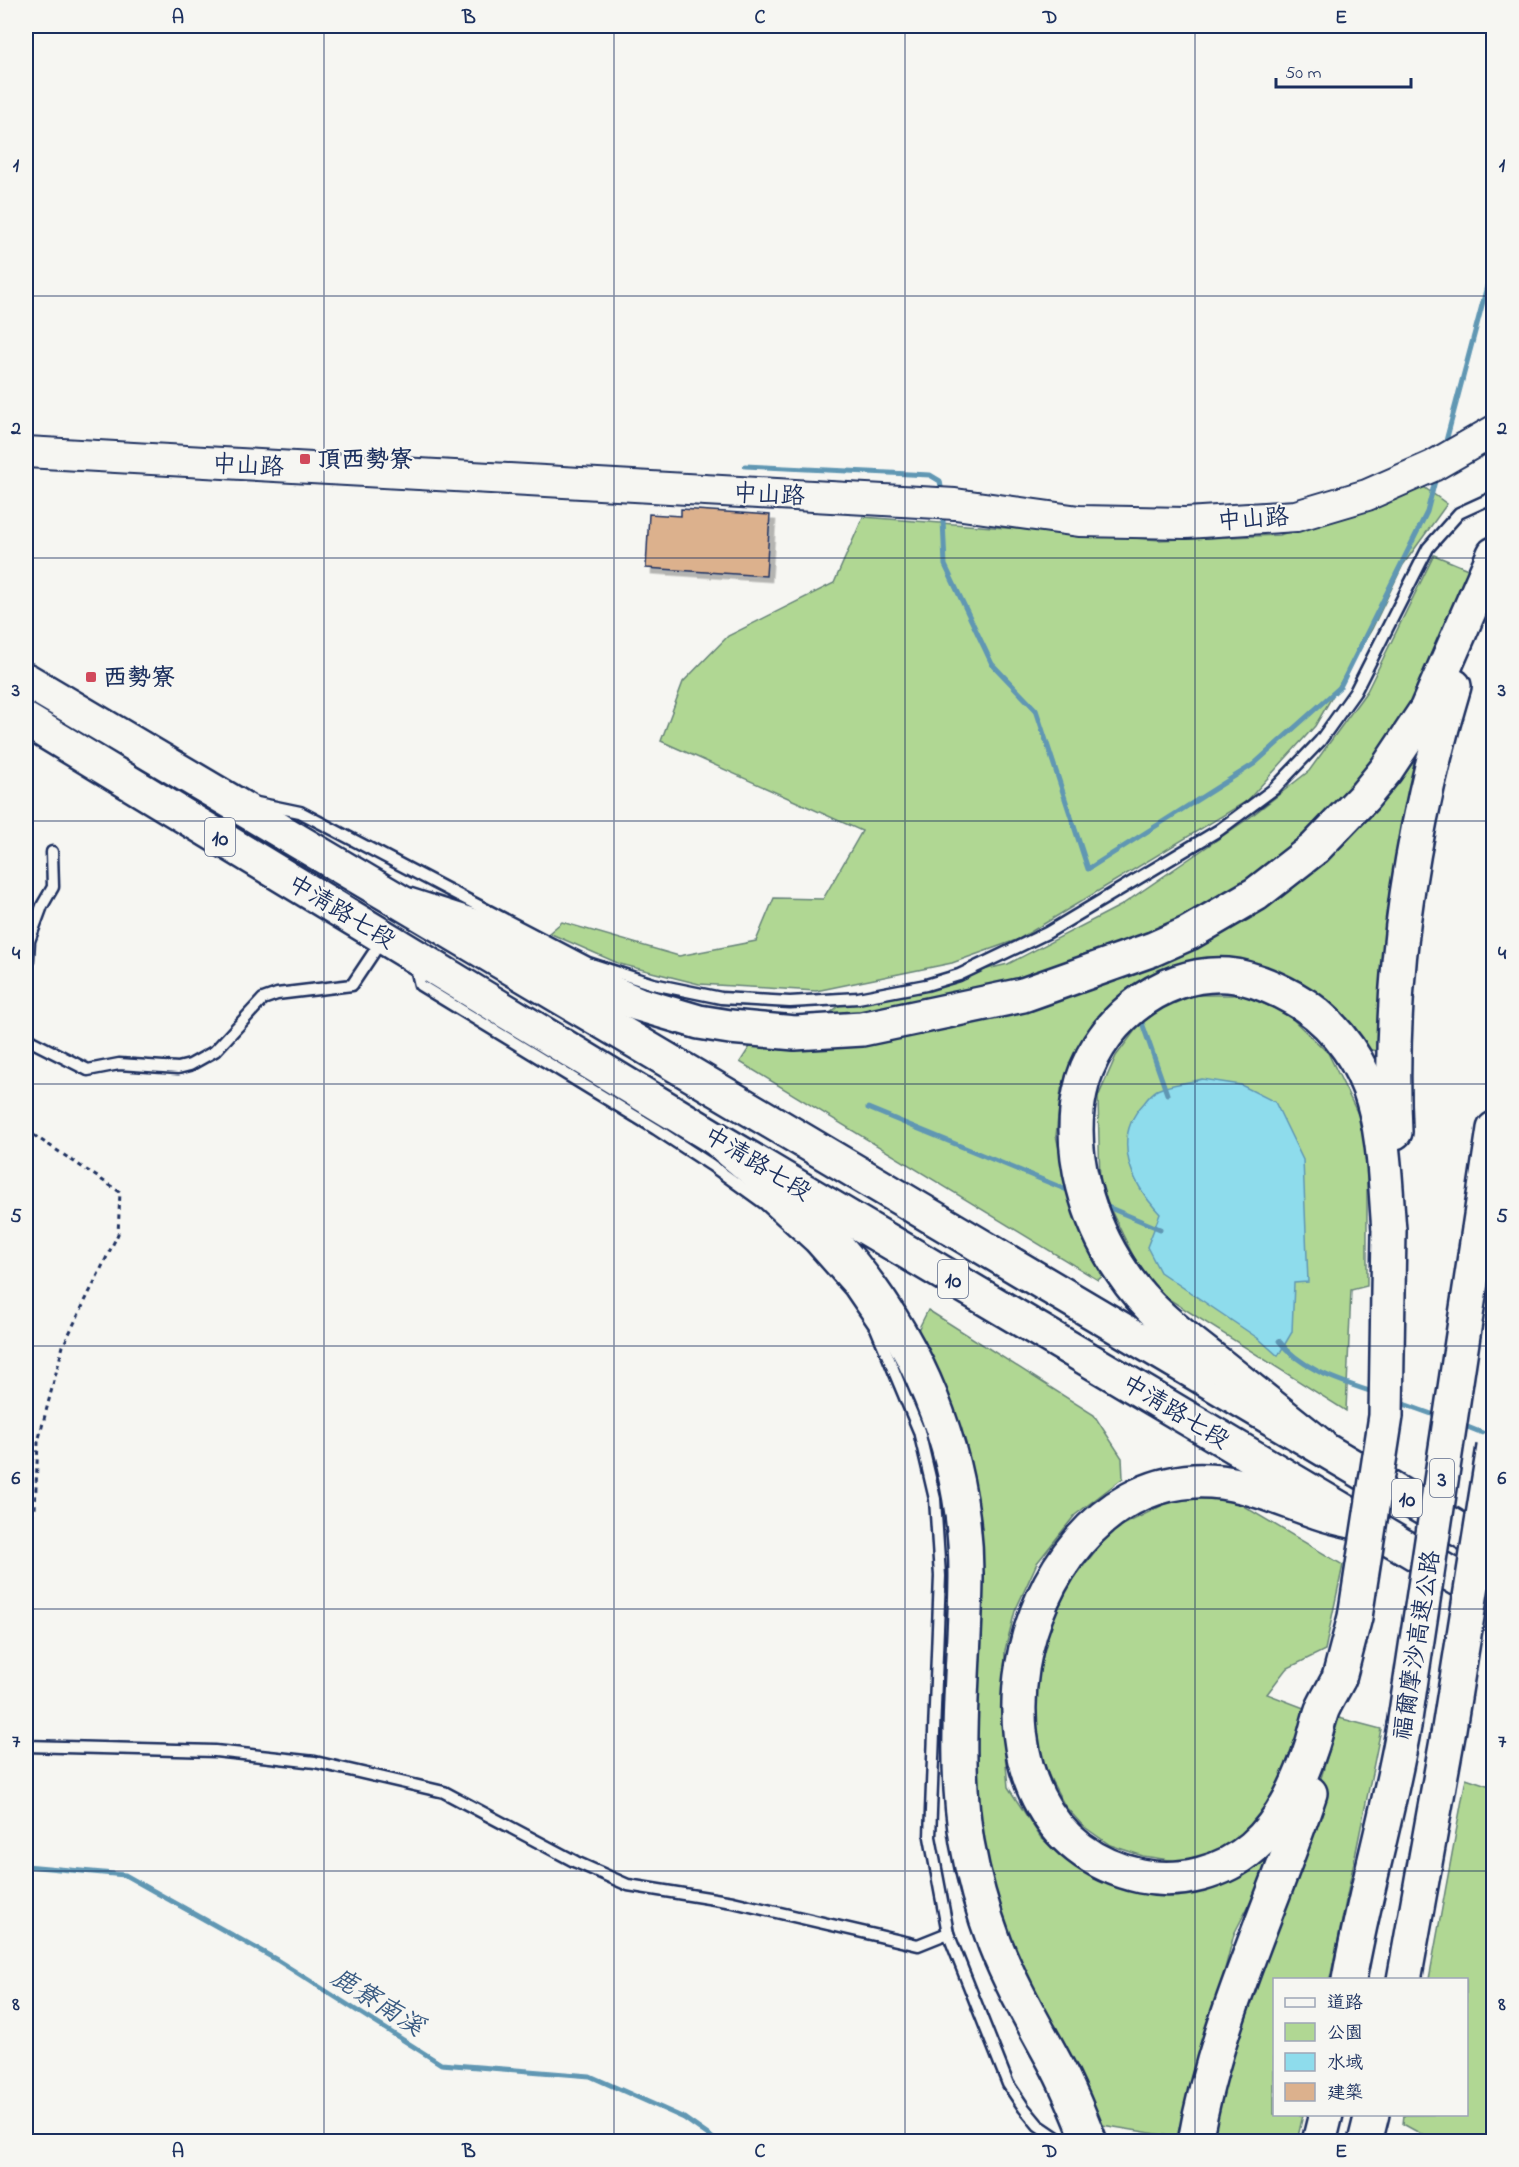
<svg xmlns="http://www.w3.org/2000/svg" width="1519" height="2167" font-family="'Indie Flower','LXGW WenKai TC',sans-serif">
<defs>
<filter id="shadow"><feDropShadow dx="5.5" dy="5.5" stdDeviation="0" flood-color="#0004"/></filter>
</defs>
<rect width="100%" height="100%" fill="#f6f6f2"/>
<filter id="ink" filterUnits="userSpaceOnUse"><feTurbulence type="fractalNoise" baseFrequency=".0167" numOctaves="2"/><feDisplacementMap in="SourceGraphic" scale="12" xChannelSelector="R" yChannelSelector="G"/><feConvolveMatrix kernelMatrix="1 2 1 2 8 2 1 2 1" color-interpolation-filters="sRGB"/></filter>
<g filter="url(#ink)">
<g fill="#b0d793" stroke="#668378" stroke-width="1.5">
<path d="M1421,485L1447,504L1403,565L1372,629L1315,726L1247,801L1019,939L952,963L816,991L699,984L620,964L549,933L562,922L679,956L756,941L774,898L823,899L862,831L661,741L683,682L728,636L834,583L863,517L1160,540L1280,535Z"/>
<path d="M1434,555L1475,572L1417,703L1368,775L1270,873L1154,931L1037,975L906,1008L823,1019L841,1004L1008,964L1120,906L1249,818L1309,771L1367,691Z"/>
<path d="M1417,744L1427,750L1381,1051L1360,1049L1222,967L1085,1047L1061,1089L1056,1136L1065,1173L1108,1271L1098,1280L740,1062L753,1042L816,1047L1219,928Z"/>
<path d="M1194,995H1242L1286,1013L1328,1053L1360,1118L1367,1156V1286L1351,1290L1346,1411L1148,1286L1100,1188L1098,1097L1116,1056L1139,1025L1159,1010Z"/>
<path d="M928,1310L1094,1415L1122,1458L1123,1478L1075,1515L1037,1563L1015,1611L1005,1650L1003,1731L1008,1787L1041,1838L1069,1861L1115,1883L1158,1890L1261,1853L1267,1870L1234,1934L1181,2138L1096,2124L1042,2022L990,1887L974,1801L972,1706L981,1598L916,1334Z"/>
<path d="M1207,1495L1235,1501L1343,1565L1325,1650L1286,1669L1267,1694L1309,1710L1266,1814L1254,1831L1211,1854L1176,1861L1143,1856L1110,1845L1083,1826L1065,1806L1050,1778L1030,1730L1040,1646L1071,1582L1111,1531L1171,1501Z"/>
<path d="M1339,1718L1381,1729L1330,1979L1274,1980V2114L1303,2115L1297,2141L1206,2142L1219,2076L1303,1838Z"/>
<path d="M1466,1778L1493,1787V2141H1434L1403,2124L1404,2115L1466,2114V1980L1429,1979Z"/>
</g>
<path fill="#8edcec" stroke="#6097b3" stroke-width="1.5" d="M1202,1079L1241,1085L1275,1102L1303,1160L1308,1282L1294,1283L1292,1332L1278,1356L1259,1339L1160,1272L1147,1247L1160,1214C1132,1184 1110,1139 1144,1103C1147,1099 1152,1093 1157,1090C1169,1084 1188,1083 1202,1079Z"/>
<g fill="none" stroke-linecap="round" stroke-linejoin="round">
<g stroke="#6097b3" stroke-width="5">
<path d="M1446,441L1494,260"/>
<path d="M745,466L930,475L940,481L941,487"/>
<path d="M943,520L945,565L992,664L1036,710L1088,869L1254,764L1340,687L1427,512L1435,481"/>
<path d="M1140,1017L1167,1094"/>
<path d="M868,1108L1072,1192"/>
<path d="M1103,1205L1160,1229"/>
<path d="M1279,1341C1303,1371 1341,1381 1375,1393"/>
<path d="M1398,1402L1440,1417"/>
<path d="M1460,1424L1490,1436"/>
<path d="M26,1866L125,1875L277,1960L441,2064L590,2076L684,2118L718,2142"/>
</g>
</g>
<path fill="#dcb18d" stroke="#1b2f5e" stroke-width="1.5" filter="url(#shadow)" d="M681,509L770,515L766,576L646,568L649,514L681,516Z"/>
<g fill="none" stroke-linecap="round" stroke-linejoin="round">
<g stroke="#1b2f5e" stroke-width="15">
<g id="lane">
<path d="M257,803L300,812L588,963L653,984L721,998L790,1002L858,998L926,985L959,975L1047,933L1219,830L1274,789L1320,741L1355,692L1428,548L1459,513L1494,497"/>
<path d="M415,964L420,985L656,1129L711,1165L765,1204L811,1246L850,1290L876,1328L919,1431L935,1499L940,1576L930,1837L948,1933L1008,2084L1024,2108L1038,2125L1063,2142"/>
<path d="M26,991L29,941L42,906L53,887L52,852"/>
<path d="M26,1035L31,1041L88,1070L119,1064L178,1068L190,1065L215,1051L263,999L277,994L352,985L382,940"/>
<path d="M26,1746L215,1751L315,1762L444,1792L576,1862L628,1885L733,1902L918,1945L948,1933"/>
</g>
</g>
<g stroke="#1b2f5e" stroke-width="34">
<path id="secondary" d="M26,452L955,504L1079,521L1186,523L1296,516L1367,495L1433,466L1494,431"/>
</g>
<g stroke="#1b2f5e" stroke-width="38">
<g id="primary">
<path d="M26,680L1494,1550"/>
<path d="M26,720L715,1138L1494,1600"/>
</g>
</g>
<g stroke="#1b2f5e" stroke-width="38">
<g id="highway">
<path d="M408,905L495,933L580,979L638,1004L699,1022L730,1027L795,1033L862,1029L1023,995L1153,949L1189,933L1256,894L1315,848L1364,797L1386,770L1426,710L1494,554"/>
<path d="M1395,1132C1388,981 1410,831 1454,686"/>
<path d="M715,1138C754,1171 798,1204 833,1242C916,1333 967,1453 966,1578C965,1665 952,1756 967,1842C973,1876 983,1912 995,1944C1011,1985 1033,2022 1053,2059C1068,2086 1079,2114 1090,2142"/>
<path d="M1479,1229L1494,1129"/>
<path d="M1320,1445C1285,1417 1250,1389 1215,1361C1180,1334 1147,1310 1122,1272C1088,1222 1067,1152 1080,1092C1093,1027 1159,970 1228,975C1251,977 1273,987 1293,998C1328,1017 1355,1051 1369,1088C1385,1132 1385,1184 1389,1230"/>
<path d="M1339,1678C1334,1688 1327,1699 1322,1710C1318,1721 1316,1733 1312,1745C1300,1781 1283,1821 1253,1847C1223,1873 1180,1884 1141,1876C940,1833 1008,1492 1194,1481C1240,1479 1276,1498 1318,1512C1335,1518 1352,1521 1369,1525"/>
<path d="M1349,1980C1364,1894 1389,1812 1404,1726"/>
<path d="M1404,1980L1448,1735"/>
<path d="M1195,2142C1216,2020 1271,1910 1310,1793"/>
<path d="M1319,2142L1326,2114"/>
<path d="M1365,2142L1372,2114"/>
</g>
</g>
<path stroke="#1b2f5e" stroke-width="3" stroke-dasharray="4.5 4.5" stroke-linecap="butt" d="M26,1130L120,1192L118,1234L63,1346L38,1442L35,1509L26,1527"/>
<use href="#lane" stroke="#f6f6f2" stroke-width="10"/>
<use href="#secondary" stroke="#f6f6f2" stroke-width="30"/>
<use href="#primary" stroke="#f6f6f2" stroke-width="33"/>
<use href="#highway" stroke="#f6f6f2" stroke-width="33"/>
<g stroke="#1b2f5e" stroke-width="38" stroke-linecap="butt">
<g id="highway-bridge">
<path d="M1339,1678L1355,1617L1386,1416L1389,1230"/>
<path d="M1404,1726L1479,1229"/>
<path d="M1448,1735L1494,1447"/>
</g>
</g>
<use href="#highway-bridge" stroke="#f6f6f2" stroke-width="33"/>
</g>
</g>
<path fill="none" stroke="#1b2f5e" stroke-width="1.5" stroke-opacity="0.55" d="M324,26V2142M614,26V2142M905,26V2142M1195,26V2142M26,296H1494M26,558H1494M26,821H1494M26,1084H1494M26,1346H1494M26,1609H1494M26,1871H1494"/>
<g fill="#d1495b" stroke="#f6f6f2" stroke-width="2">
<rect x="299" y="453" width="12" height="12" rx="3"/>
<rect x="85" y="671" width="12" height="12" rx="3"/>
</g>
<g text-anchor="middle" stroke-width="4.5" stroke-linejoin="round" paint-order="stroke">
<g fill="#f6f6f2" stroke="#5d6b8a" stroke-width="1.5">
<rect x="205" y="818" width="30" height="38" rx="4.5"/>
<rect x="938" y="1260" width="30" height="38" rx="4.5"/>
<rect x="1430" y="1459" width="24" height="38" rx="4.5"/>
<rect x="1392" y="1479" width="30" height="38" rx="4.5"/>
</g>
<g font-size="22" font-weight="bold" fill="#1b2f5e">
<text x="220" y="845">10</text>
<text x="953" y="1287">10</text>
<text x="1442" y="1486">3</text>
<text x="1407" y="1506">10</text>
</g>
<g font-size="24" font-weight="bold" fill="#1b2f5e" stroke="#f6f6f2" text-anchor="start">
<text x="317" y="467">頂西勢寮</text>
<text x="103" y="685">西勢寮</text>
</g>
<g font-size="24" fill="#1b2f5e" stroke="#f6f6f2">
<text transform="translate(248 465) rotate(3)" y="8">中山路</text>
<text transform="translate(769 494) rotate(3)" y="8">中山路</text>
<text transform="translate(1253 518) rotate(-4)" y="8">中山路</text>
<text transform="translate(342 911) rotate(31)" y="8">中清路七段</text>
<text transform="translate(758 1163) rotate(31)" y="8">中清路七段</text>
<text transform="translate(1176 1411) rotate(31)" y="8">中清路七段</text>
<text transform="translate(1416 1645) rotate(-81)" y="8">福爾摩沙高速公路</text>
</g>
<g font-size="26" font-style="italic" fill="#385a82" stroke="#f6f6f2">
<text transform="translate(378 2001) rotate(32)" y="9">鹿寮南溪</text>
</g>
</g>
<rect width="1519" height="2167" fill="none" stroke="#f6f6f2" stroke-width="66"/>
<rect x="1273" y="1978" width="195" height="138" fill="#f6f6f2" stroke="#9ea6b7" stroke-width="1.5"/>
<rect x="1285" y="1998" width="30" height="9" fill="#f6f6f2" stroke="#9ea6b7" stroke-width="1.5"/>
<text x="1327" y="2008" font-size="18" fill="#1b2f5e">道路</text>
<rect x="1285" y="2023" width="30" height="18" fill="#b0d793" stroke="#9ea6b7" stroke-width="1.5"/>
<text x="1327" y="2038" font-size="18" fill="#1b2f5e">公園</text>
<rect x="1285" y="2053" width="30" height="18" fill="#8edcec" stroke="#9ea6b7" stroke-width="1.5"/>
<text x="1327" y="2068" font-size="18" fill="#1b2f5e">水域</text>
<rect x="1285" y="2083" width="30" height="18" fill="#dcb18d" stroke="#9ea6b7" stroke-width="1.5"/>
<text x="1327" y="2098" font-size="18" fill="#1b2f5e">建築</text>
<path d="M1276 78v9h135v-9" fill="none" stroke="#1b2f5e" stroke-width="3"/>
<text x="1285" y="78" font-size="18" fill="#1b2f5e" stroke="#f6f6f2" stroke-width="4.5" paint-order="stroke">50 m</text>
<rect x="33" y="33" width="1453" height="2101" fill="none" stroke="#1b2f5e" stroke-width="2"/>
<g font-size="20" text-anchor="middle" font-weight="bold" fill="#1b2f5e">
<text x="178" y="23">A</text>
<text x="469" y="23">B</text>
<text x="760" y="23">C</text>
<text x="1050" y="23">D</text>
<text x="1341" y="23">E</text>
<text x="16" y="171">1</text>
<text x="1502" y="171">1</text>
<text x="16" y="434">2</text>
<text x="1502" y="434">2</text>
<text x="16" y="696">3</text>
<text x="1502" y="696">3</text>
<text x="16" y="959">4</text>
<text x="1502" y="959">4</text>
<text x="16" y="1222">5</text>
<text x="1502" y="1222">5</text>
<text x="16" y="1484">6</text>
<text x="1502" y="1484">6</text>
<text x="16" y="1747">7</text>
<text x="1502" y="1747">7</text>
<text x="16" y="2010">8</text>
<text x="1502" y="2010">8</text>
<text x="178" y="2157">A</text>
<text x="469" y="2157">B</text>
<text x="760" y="2157">C</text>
<text x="1050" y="2157">D</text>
<text x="1341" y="2157">E</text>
</g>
</svg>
